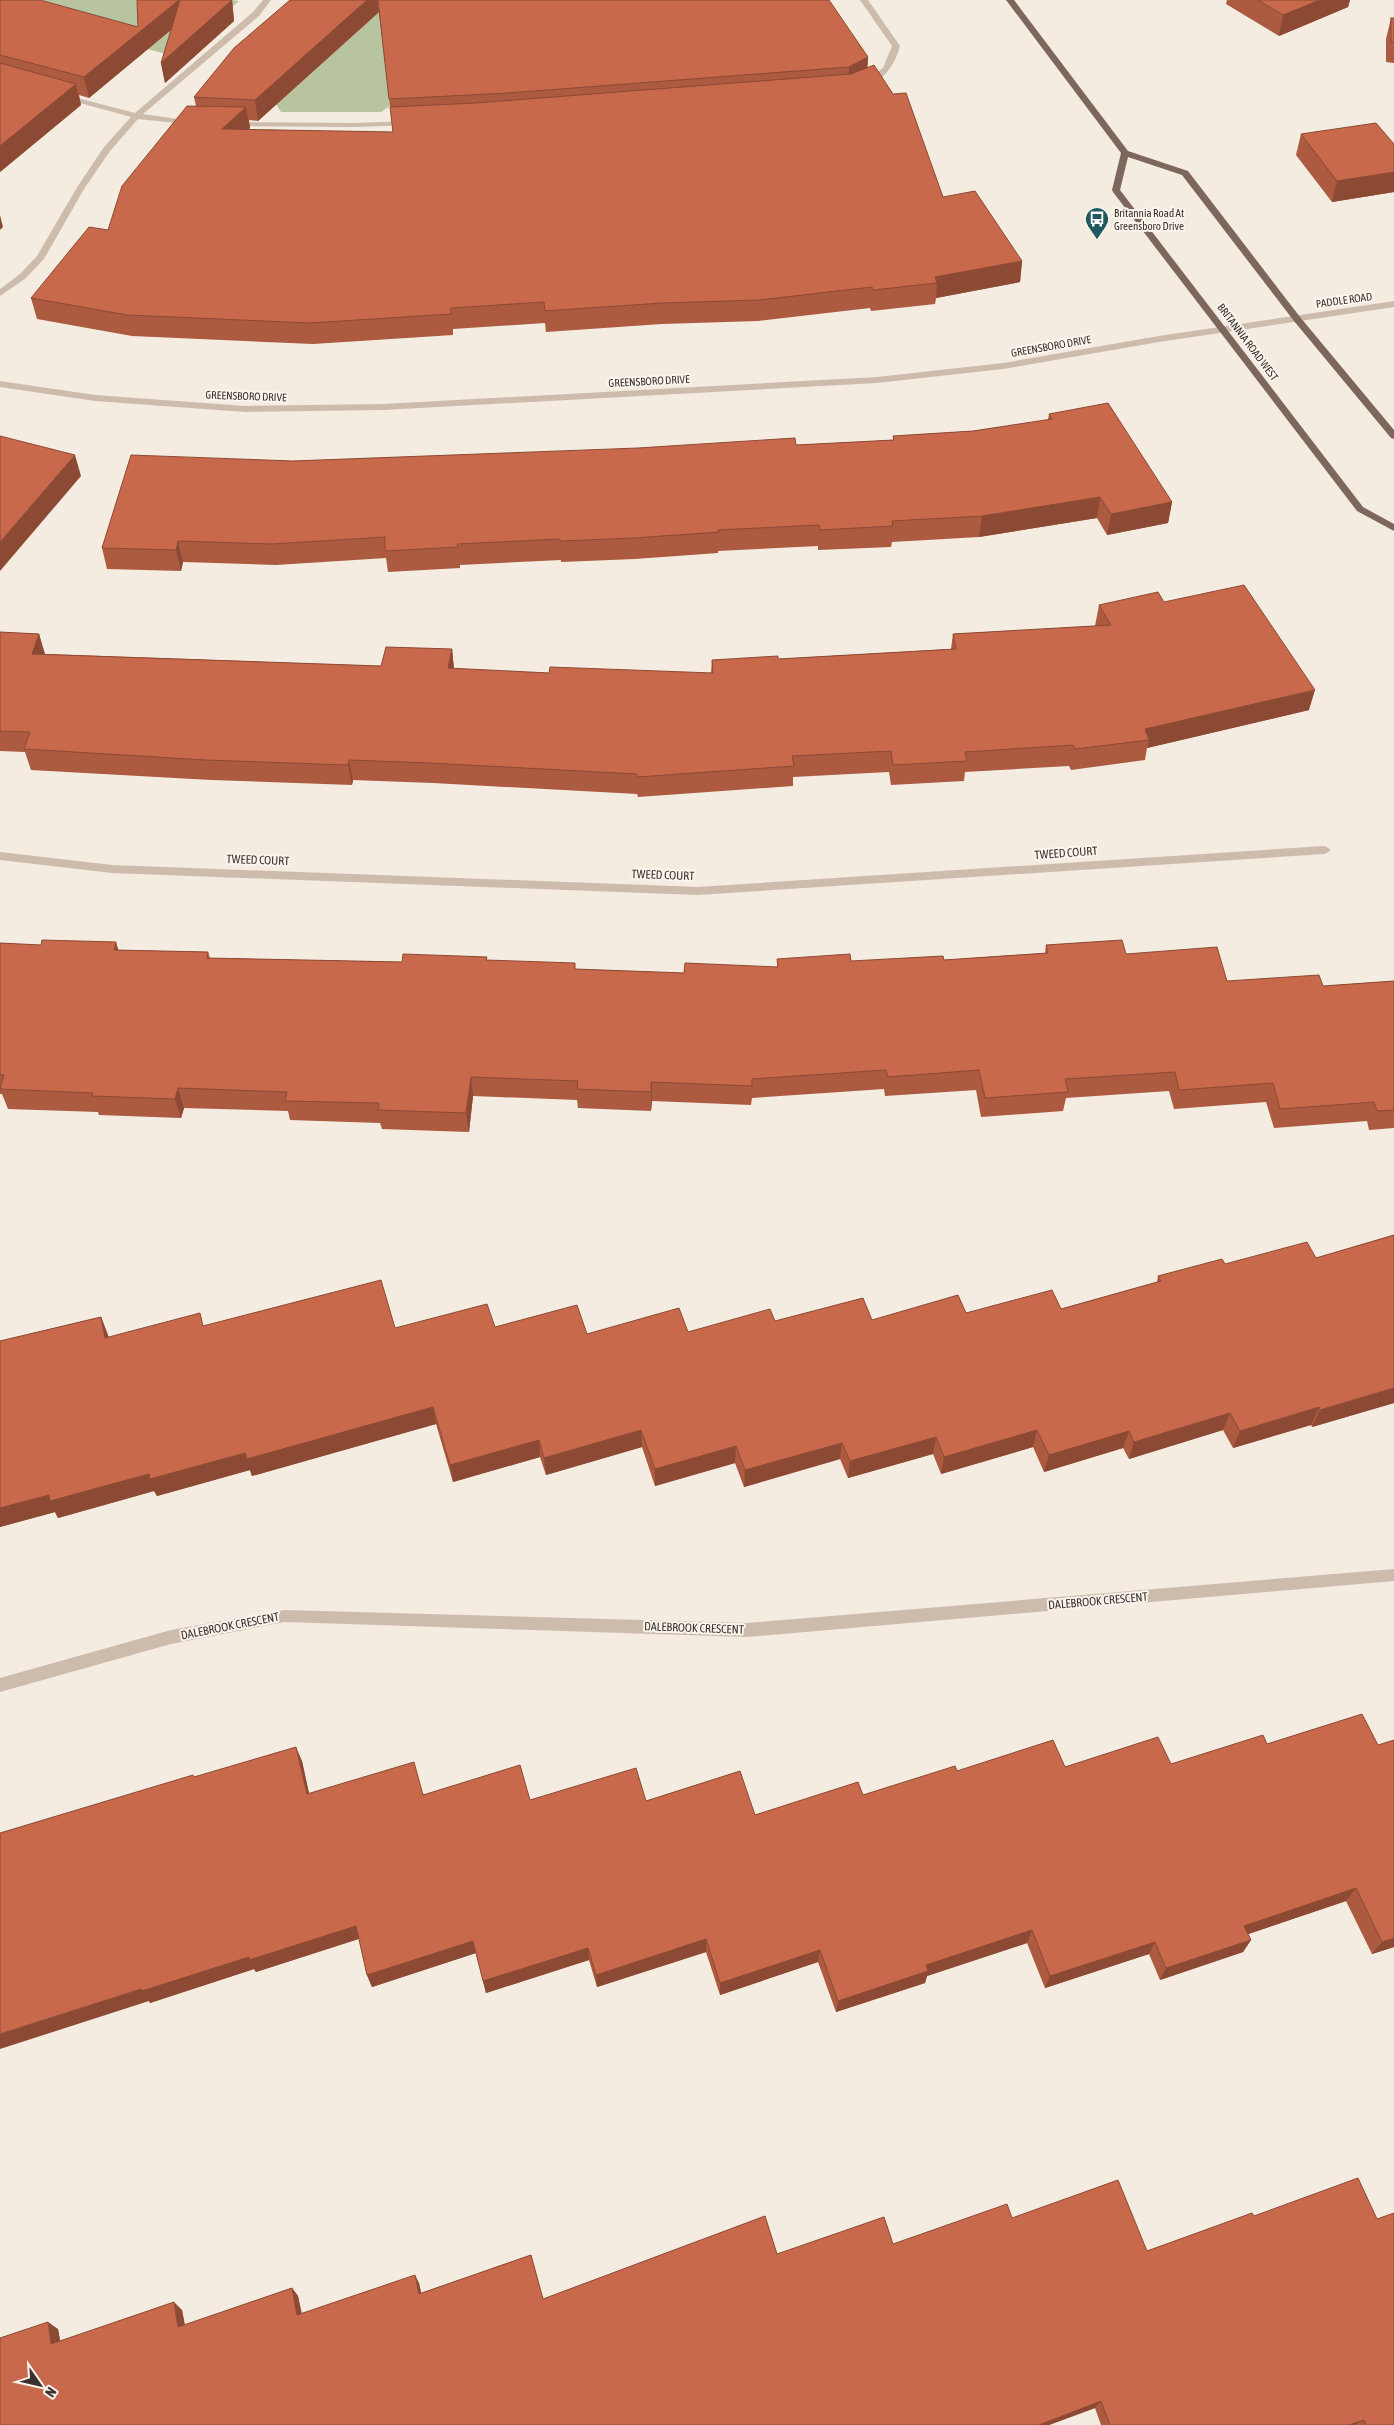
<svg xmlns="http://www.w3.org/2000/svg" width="1394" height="2425" font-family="'Asap Condensed',sans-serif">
<rect width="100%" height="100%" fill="#f4ebe1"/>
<g fill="#b8c4a0">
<path d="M0,0H232L239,1L173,56L0,8Z"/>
<path d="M390,2V106L381,112H281L276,104Z"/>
</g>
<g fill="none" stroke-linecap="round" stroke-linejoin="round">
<g fill="#cdbbac" fill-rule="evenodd">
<path d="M263,0H271L259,16L143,114L192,121L196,123L195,125L138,119L110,151L84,189L44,259L26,278L0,296V289L20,274L37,256L76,189L104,147L131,117L62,98V94L135,113L253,12Z"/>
<path d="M860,0H868L900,46C895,64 885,80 866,86L862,84L883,68L892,46Z"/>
<path d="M409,121L413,123L412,125L355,127L234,126L230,124L234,122L355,123Z"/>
<path d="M1394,301V307L1159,342L1003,369L877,383L384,410L245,412L95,401L0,387V381L95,395L245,406L384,404L877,377L1003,363L1159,336Z"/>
<path d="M1325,846L1331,850L1325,854L698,895L112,873L0,860V852L112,865L698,887Z"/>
<path d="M1394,1569V1581L747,1637L284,1622L171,1644L0,1692V1678L171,1630L284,1610L747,1623Z"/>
</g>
<path fill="#7d675c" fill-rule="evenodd" d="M1006,0H1014L1128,151L1188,171L1300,317L1394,430V439L1391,438L1294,321L1182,175L1128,157L1120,190L1363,507L1394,524V531L1357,511L1113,192L1112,190L1121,153Z"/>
</g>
<g fill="#ac5a40" fill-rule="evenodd">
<path d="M0,0L138,27L137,0H232L234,21L165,83L161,63L171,30L89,98L79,95L81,105L0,172Z"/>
<path d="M290,0L868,57L867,68L943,197L1022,261L1020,282L936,298L935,304L871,311L870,308L758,321L662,324L546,332L545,323L453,329V335L313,344L132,336L37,319L31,298L108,230L196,106L194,97ZM379,12L393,132L248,130L250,128L249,120L258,121Z"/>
<path d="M1227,0H1350L1348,7L1279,36L1226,4Z"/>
<path d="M1391,18H1394V63L1386,62V39Z"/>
<path d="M1301,134L1394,144V192L1332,202L1296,155Z"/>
<path d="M1049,414L1172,502L1168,523L1107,535L1097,518L979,537L892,542L891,547L818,550V546L718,551V553L635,559L561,562V560L460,565V568L388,572L386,558L276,565L183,562L181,571L107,569L102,548L293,461L796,445L893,440V436L973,431L1048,420Z"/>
<path d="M1164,602L1309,710L1147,748L1145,760L1071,770L1069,766L965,772L964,781L891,785L889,772L793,777V786L638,797L637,794L433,783L353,780L352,785L211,780L31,770L25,752L0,751V632L39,634L45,654L381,666L452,649L454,669L549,673H711L712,660L778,659L951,649L953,634L1095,626L1099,605Z"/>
<path d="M0,943L118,950L208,952L210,958L402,962L487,960L576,969L684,973L777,967V959L851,961L944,960L1045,953L1046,945L1126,954L1227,981L1323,986L1394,981V1128L1369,1130L1367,1121L1274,1128L1266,1102L1174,1109L1169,1091L1066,1098L1063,1111L981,1117L976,1090L885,1096L884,1089L752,1098L751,1105L652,1101L651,1111L578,1108L577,1100L473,1096L469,1132L382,1129L380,1123L290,1120L288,1111L184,1108L181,1118L99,1115L98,1112L8,1109L2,1094H0Z"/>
<path d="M1394,1235V1403L1312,1427L1311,1425L1233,1448L1223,1430L1129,1459L1123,1448L1044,1472L1033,1447L941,1474L933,1454L848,1478L840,1459L744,1487L735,1463L655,1486L642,1447L546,1475L540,1457L453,1482L436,1424L252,1476L250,1470L157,1496L154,1491L58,1518L55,1512L0,1527V1341L101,1317L109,1338L204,1325L395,1328L495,1327L587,1334L688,1332L775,1321L872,1320L966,1313L1061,1309L1157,1282L1158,1276L1225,1264L1316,1258Z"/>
<path d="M1267,1744L1394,1947L1372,1954L1346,1901L1248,1934L1251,1940L1243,1952L1160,1980L1149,1954L1045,1988L1027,1943L927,1976L925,1983L836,2012L818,1962L720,1995L706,1952L597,1987L589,1960L486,1993L476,1953L372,1987L367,1975L359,1939L256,1972L254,1969L150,2003L149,2001L194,1777L302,1761L309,1793L423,1794L530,1800L646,1801L755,1815L863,1795L957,1771L1065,1767L1171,1764Z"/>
<path d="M1254,2216L1394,2425H1101L1095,2408L1049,2425H0L58,2329L60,2341L182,2310L185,2325L292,2288L298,2296L302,2314L419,2283L421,2293L531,2255L543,2299L777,2254L893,2244L1012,2218L1147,2251Z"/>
</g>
<g fill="#8c4a34">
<path d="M179,0H181L184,19L89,98L84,77Z"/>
<path d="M231,0H232L234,21L165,83L161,63Z"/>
<path d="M367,0H378L379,12L258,121L255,100Z"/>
<path d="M1320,0H1350L1348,7L1279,36L1283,15Z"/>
<path d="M868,57L867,78L848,87L849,67Z"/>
<path d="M76,84L81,105L0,172V146Z"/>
<path d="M246,107L250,128L226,150L222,129Z"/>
<path d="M1394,172V192L1332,202L1337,181Z"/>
<path d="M0,215L3,227L0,230Z"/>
<path d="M1022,261L1020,282L936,298L937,283L935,277Z"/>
<path d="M75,455L81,476L0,571V542Z"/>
<path d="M1100,497L1097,518L979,537L982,516Z"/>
<path d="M1172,502L1168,523L1107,535L1111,514Z"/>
<path d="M178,541L183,562L181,571L176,550Z"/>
<path d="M39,634L45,655L32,654Z"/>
<path d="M452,649L454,670L448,668Z"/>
<path d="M1315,690L1309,710L1147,748L1149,740L1145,729Z"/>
<path d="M349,760L353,780L352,785L348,765Z"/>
<path d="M116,942L122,962L114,950Z"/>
<path d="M471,1077L473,1096L469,1132L466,1113Z"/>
<path d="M651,1082L652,1101L651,1111Z"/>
<path d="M178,1088L184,1108L181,1118L175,1099Z"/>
<path d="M101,1317L108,1335L112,1356L105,1338Z"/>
<path d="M1394,1388V1403L1312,1427L1320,1410Z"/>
<path d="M433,1407L436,1424L252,1476L250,1470L157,1496L154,1491L58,1518L55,1512L0,1527V1508L49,1495L245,1453Z"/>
<path d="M1319,1407L1311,1425L1233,1448L1240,1431Z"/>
<path d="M1230,1413L1223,1430L1129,1459L1134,1442Z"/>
<path d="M641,1430L642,1447L546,1475L544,1458Z"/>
<path d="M1037,1430L1033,1447L941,1474L944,1457Z"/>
<path d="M1129,1431L1123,1448L1044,1472L1049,1455Z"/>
<path d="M936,1437L933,1454L848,1478L850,1461Z"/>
<path d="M539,1440L540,1457L453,1482L450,1465Z"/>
<path d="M842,1443L840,1459L744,1487L745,1470Z"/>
<path d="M736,1446L735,1463L655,1486V1469Z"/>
<path d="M296,1747L302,1761L312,1808L307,1794Z"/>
<path d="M1356,1888L1346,1901L1237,1938L1244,1926Z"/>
<path d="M356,1926L361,1938L256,1972L254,1969L150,2003L149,2001L0,2049V2034L141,1989L249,1957Z"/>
<path d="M1032,1930L1027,1943L927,1976L925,1983L836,2012L838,2001L926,1965Z"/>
<path d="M1394,1938V1947L1372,1954L1382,1942Z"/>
<path d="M706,1939V1952L597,1987L596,1975Z"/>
<path d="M1251,1940L1243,1952L1160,1980L1166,1968Z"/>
<path d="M473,1941L476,1953L372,1987L367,1975Z"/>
<path d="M1155,1942L1149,1954L1045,1988L1050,1976Z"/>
<path d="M588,1948L589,1960L486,1993L483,1981Z"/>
<path d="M820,1950L818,1962L720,1995V1983Z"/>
<path d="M415,2275L419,2283L423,2302L419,2294Z"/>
<path d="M292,2288L298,2296L303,2323L297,2315Z"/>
<path d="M174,2302L182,2310L186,2334L178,2327Z"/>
<path d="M48,2322L58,2329L62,2351L51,2344Z"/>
<path d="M1101,2401L1095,2408L1049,2425H1039Z"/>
<path d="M1364,2420L1354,2425H1349Z"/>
</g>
<g fill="#c8694b" stroke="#8c4a34">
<path d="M0,0H40L138,27L137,0H179L84,77L0,55Z"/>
<path d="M180,0H231V1L161,63Z"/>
<path d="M290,0H367L255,100L194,97L234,48Z"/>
<path d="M378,0H829L868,57L849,67L508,93L389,99Z"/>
<path d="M1258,0H1320L1283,15Z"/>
<rect x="1391" y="18" width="3" height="24"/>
<path d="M0,63L76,84L0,146Z"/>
<path d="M874,65L893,94L906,93L943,197L975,191L1022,261L935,277L937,283L873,290L872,287L759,300L662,303L545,311L544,302L451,308V314L310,323L127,315L31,298L89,227L108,230L122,186L187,106L246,107L222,129L393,132L390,107L476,103L851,74Z"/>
<path d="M1376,123L1394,144V172L1337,181L1301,134Z"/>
<path d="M1108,403L1172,502L1111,514L1100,497L982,516L892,521L893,526L820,530L819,525L718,530L719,532L634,538L560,541V539L457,544L458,547L385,551V537L272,544L178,541L176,550L102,548L131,455L293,461L638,448L795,438L796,445L894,440L893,436L973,431L1052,419L1049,414Z"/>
<path d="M0,436L75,455L0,542Z"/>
<path d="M1244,585L1315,690L1145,729L1149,740L1075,749L1073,745L965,752L967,761L893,765L891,751L792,756L794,766L637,777V774L430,763L349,760L348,765L206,760L24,749L30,732L0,731V632L39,634L32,654L381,666L386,647L452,649L448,668L549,673L550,667L713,673L712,660L778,656V659L956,649L953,634L1111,625L1099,605L1158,592L1164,602Z"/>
<path d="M42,940L116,942L114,950L208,952L207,958L402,962L403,954L487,957L486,960L575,963V969L684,973L685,963L778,967L777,959L850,954L851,961L943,956L944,960L1048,953L1046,945L1122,940L1126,954L1217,947L1227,981L1319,975L1323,986L1394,981V1110L1377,1111L1374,1102L1280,1109L1273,1083L1179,1090L1175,1072L1065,1079L1068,1092L985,1098L979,1070L888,1077L886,1070L752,1079V1086L651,1082V1092L577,1089L578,1081L471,1077L466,1113L378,1110L379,1103L285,1101L287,1092L178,1088L175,1099L92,1096L93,1093L0,1089L4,1075H0V943L41,945Z"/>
<path d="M1394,1235V1388L1320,1410L1319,1407L1240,1431L1230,1413L1134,1442L1129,1431L1049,1455L1037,1430L944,1457L936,1437L850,1461L842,1443L745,1470L736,1446L655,1469L641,1430L544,1458L539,1440L450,1465L433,1407L247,1459L245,1453L150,1479L149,1474L50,1501L49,1495L0,1508V1341L101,1317L105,1338L200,1313L203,1326L381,1280L395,1328L487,1304L495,1327L577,1305L587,1334L679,1308L688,1332L770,1309L775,1321L863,1298L872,1320L958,1295L966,1313L1052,1290L1061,1309L1161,1281L1158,1276L1222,1259L1225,1264L1307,1242L1316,1258Z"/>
<path d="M1362,1714L1378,1745L1394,1740V1938L1382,1942L1356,1888L1244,1926L1251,1940L1166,1968L1155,1942L1050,1976L1032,1930L926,1965L928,1971L838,2001L820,1950L720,1983L706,1939L596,1975L588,1948L483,1981L473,1941L367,1975L356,1926L249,1960V1957L142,1991L141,1989L0,2034V1833L193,1775L194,1777L296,1747L307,1794L414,1762L423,1795L520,1765L530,1800L636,1768L646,1801L740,1771L755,1815L858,1782L863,1795L955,1766L957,1771L1053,1740L1065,1767L1158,1737L1171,1764L1263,1735L1267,1744Z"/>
<path d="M1358,2178L1377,2219L1394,2213V2425H1366L1364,2420L1349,2425H1110L1101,2401L1039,2425H0V2338L48,2322L51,2344L174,2302L178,2327L292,2288L297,2315L415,2275L419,2294L531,2255L543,2299L765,2216L777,2254L884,2217L893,2244L1007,2204L1012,2218L1118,2180L1147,2251L1252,2213L1254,2216Z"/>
</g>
<defs>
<g id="bus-pin" transform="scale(1.25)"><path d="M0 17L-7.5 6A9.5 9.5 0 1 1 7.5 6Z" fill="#1f5a5e" stroke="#fbf5ee"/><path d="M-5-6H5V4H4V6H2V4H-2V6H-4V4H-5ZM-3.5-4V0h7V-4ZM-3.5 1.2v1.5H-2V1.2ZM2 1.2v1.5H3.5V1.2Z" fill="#fff"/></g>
</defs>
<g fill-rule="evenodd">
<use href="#bus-pin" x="1097" y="219"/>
</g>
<g text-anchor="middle" stroke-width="4" stroke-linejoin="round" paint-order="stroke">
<g font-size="11" fill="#3b302b" stroke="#fbf5ee" text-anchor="start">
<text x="1114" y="217">Britannia Road At<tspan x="1114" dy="13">Greensboro Drive</tspan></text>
</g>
<g font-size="11" fill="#3b302b" stroke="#fbf5ee">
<text transform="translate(1344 300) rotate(-8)" y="4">PADDLE ROAD</text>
<text transform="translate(1248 342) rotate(53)" y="4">BRITANNIA ROAD WEST</text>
<text transform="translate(1051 346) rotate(-10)" y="4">GREENSBORO DRIVE</text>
<text transform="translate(649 381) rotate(-3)" y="4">GREENSBORO DRIVE</text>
<text transform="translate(246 396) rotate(2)" y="4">GREENSBORO DRIVE</text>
</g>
<g font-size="12" fill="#3b302b" stroke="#fbf5ee">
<text transform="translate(1066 853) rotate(-4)" y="4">TWEED COURT</text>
<text transform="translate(258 860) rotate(2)" y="4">TWEED COURT</text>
<text transform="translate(663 875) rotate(2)" y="4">TWEED COURT</text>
<text transform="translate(1098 1601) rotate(-5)" y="4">DALEBROOK CRESCENT</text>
<text transform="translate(230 1626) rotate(-11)" y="4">DALEBROOK CRESCENT</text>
<text transform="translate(694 1628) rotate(2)" y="4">DALEBROOK CRESCENT</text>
</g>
</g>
<g transform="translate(40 2385) rotate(124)" stroke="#fbf5ee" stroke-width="4" paint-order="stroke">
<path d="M0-4L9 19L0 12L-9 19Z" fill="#3b302b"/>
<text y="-8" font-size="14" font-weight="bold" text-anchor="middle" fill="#3b302b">N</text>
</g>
</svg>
